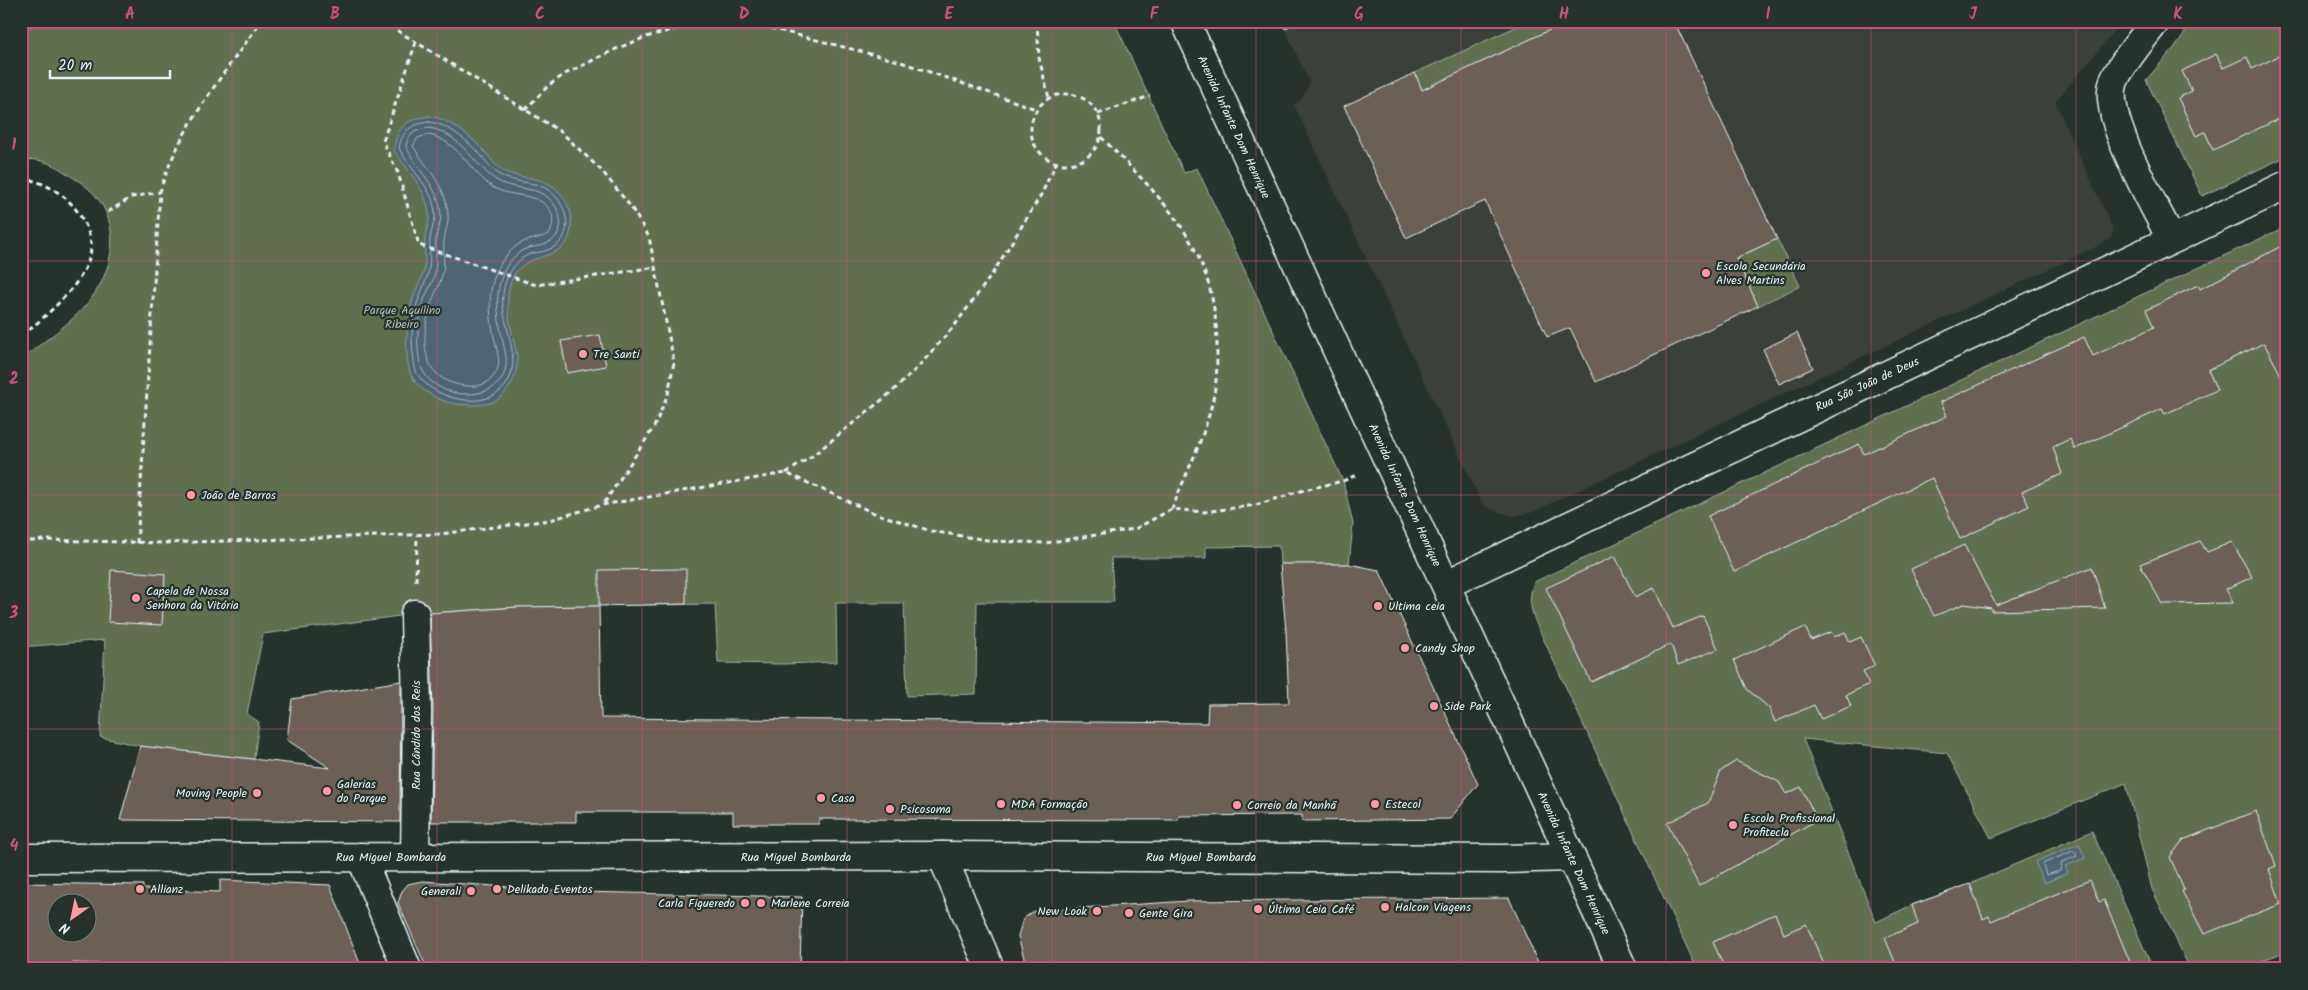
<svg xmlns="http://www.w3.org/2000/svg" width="2308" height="990" font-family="Kalam,sans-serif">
<rect width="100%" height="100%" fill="#26332d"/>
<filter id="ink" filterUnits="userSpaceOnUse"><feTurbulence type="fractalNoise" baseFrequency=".02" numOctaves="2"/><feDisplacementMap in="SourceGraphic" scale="10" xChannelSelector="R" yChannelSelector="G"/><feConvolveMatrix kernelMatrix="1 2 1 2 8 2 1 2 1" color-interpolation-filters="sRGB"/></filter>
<g filter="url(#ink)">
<path fill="#3b4139" d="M1281,21H2123L2055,102L2112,227L2113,233L2110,239L2102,244L1530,513L1514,516L1499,512L1486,507L1480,499L1294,105L1301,100L1310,83Z"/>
<g fill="#606f50" stroke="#a4b0a4">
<path d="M41,21H1114L1184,173L1197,168L1343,481L1353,524L1349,564H1280L1279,546L1206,547V558H1111L1114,602H977L976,694L907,696L904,603H836L837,662L784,664L718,663L715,604L515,607L415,614L263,634L247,714L259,722L254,759L140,746L100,737L105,640L21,647V360C42,342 68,326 86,305C119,267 124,209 77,180C60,169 42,155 21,161V33Z"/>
<path d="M1529,21H1560L1562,25L1422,90L1415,73Z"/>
<path d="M2193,21H2287V156L2202,196L2146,80L2174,48Z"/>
<path d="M2287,226V951L2240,969H2190L2152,889L2126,783L1991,838L1947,753L1803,739L1876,922L1912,905L1970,884L2092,831L2153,969H1697L1536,623C1530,607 1528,598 1534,582Z"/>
<path d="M1777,239L1800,286L1758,306L1736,258Z"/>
</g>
<g fill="#4e6672" stroke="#8c9ea8">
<path d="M430,116C450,120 469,135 483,150C490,157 494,166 504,171C518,179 537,176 551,185C561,191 566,201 570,211C572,216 571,221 571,226C570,262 531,250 515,273C501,294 511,329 516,351C520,368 513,386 500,398C489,407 469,405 456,404C441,402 420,391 412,377C403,359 407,318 413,299C415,289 422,280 424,271C426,260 424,248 425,237C426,230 430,222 429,215C427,189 407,170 394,150C397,126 407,119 430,116Z"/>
<path d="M2079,844L2085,858L2065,866L2068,873L2044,883L2035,862Z"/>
</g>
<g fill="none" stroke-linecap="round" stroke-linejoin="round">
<g stroke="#aab9c2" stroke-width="1">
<path d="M429,122C448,124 466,140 479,153C486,161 491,169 500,175C514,184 536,180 550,191C568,205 576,238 550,249C542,253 531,252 524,257C515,263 508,274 505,284C495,315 521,347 510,377C496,414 436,402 418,375C414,370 414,359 413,353C411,334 412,316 419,298C422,289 426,281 428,273C431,263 429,250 430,239C431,232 434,224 435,217C436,189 410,171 399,148C402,130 412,124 429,122Z"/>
<path d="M429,128C459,132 473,164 496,180C511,190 532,186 546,196C561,207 568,233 548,243C541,247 531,246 523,250C517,253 508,263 505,269C492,294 499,325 505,351C517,404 440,405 423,371C414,353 418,319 424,300C427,291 434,282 435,272C437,261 435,249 436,238C437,231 441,223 441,216C440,187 417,171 406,146C408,133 417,129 429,128Z"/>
<path d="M429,135C458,140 471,174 494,188C510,197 536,193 548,207C554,215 554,224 550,233C540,240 525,238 515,247C486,272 487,306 495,341C497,352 502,364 495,374C488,385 478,387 466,386C420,381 420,340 431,304C434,295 439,286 442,276C445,265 443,253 444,242C444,233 449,224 448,216C447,186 427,169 413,146L418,138Z"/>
<path d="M2074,851L2077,856L2062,862L2060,871L2046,875L2043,864Z"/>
</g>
</g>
<g fill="#6c6156" stroke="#e8f1f8" fill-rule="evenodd">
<path d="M1569,21H1674L1777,239L1736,258L1758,306L1596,382L1570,328L1547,337L1485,201L1406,238L1344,106L1415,73L1422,90Z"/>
<path d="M2287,52V115L2213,150L2205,132L2196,136L2178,98L2192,91L2182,71L2216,54L2223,68L2247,57L2252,69Z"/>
<path d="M2287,243V387L2264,343L2208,370L2217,390L2165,414L2162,409L2075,449L2070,439L2053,447L2062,474L2022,492L2029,506L1960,539L1932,478L1734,572L1708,516L1859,444L1864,454L1947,416L1941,402L2084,337L2093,356L2154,327L2146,310L2198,285L2200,289Z"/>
<path d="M1797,333L1813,368L1779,384L1763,349Z"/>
<path d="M600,335L606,366L567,373L561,341Z"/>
<path d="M2200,541L2207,552L2232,542L2252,577L2226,589L2233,603L2162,604L2140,564Z"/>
<path d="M1964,545L1996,605L2092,567L2105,608L1991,611V608L1964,604L1934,616L1911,569Z"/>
<path d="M1615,556L1635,597L1654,588L1673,628L1703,616L1718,649L1678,665L1671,644L1591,682L1546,588Z"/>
<path d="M1280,564H1349L1379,570L1478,784L1450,819L1302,821V815L1179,816L1178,820L819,819V824H733V812H576V822H431L433,712L430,613L519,607L599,606L601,718L1207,723L1208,704L1289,703L1286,631Z"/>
<path d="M686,569V604L599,606V570Z"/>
<path d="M111,570L165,574L162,625L108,622Z"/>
<path d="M1805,627L1811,640L1831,632L1834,637L1845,632L1850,642L1861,637L1875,666L1863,671L1869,684L1846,695L1851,706L1821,719L1814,705L1775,722L1769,708L1747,689L1734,660Z"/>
<path d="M401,681L400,822L120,820L140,746L330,768L287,740L292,699Z"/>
<path d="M1736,761L1779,782L1786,794L1801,787L1817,820L1699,886L1667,823L1708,803L1721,771Z"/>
<path d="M2256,811L2276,866L2269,869L2281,904L2204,934L2182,891L2184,890L2170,857L2183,840Z"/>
<path d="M220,880L330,885L362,969H141V965L73,963V969H25V963H21V883L143,885V889L220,892ZM58,902H88V932H58Z"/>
<path d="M2090,880L2099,902L2104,900L2133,969H1898L1885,938L1918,924L1912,905L1970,884L1983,919L1989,916L1991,921Z"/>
<path d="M422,881L581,892L802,897L800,969H427L398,903L402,891L408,884Z"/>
<path d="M1509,898L1541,969H1027L1018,936L1023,919L1034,911L1189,901Z"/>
<path d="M1775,914L1784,934L1806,924L1826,969H1725L1713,942Z"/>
</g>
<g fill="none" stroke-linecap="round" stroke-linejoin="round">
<g stroke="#e8f1f8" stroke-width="31">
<g id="minor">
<path d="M2156,21C2145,35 2117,69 2113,84C2103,119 2154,204 2171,239"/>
<path d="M415,614L417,712L415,857"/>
<path d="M942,856L990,969"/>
<path d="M361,857L407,969"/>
</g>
</g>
<g stroke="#e8f1f8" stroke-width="31">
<path id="tertiary" d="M1447,584L2287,185"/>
</g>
<g stroke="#e8f1f8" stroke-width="31">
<g id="secondary">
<path d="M1185,21L1623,969"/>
<path d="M21,858L942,856L1503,859L1570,857"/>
</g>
</g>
<g stroke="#e8f1f8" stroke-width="3" stroke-dasharray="5 4" stroke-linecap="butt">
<path d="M382,21L561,132L602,171L631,207L649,237L674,362L668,394L654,427L603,505"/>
<path d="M1037,21L1039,58L1049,98"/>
<path d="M1284,28L1298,21"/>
<path d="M416,42L383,141L398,173L419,245L536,285L656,267"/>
<circle cx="1066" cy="129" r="35"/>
<path d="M525,110L549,85L565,74L616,49L646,37L679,28L715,23H751L898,61L1036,109"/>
<path d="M1098,114L1150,96"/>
<path d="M1101,137C1165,202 1216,247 1217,346C1217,363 1217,382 1213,399C1205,437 1186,473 1172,509"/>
<path d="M21,178C40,180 62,192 74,207C82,217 90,231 91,245C92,279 45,316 21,337"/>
<path d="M108,212L132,197L160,192"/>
<path d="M786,473L811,457L893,391L917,368L955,325L991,276L1041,195L1056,163"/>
<path d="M21,542L43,540L163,543L440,534L550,520L602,505L786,473L874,513L931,531L993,541L1045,543L1135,529L1172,509L1204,512L1256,505L1304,490L1343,481L1356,475"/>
<path d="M137,543L160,192C178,128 224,75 261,21"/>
<path d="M416,581L417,535"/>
</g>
<use href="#minor" stroke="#26332d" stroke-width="28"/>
<use href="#tertiary" stroke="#26332d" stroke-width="28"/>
<use href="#secondary" stroke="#26332d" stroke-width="28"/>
</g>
</g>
<path fill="none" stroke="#cc4e82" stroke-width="1" stroke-opacity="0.55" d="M232,21V969M437,21V969M642,21V969M847,21V969M1052,21V969M1256,21V969M1461,21V969M1666,21V969M1871,21V969M2076,21V969M21,261H2287M21,495H2287M21,729H2287"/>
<g fill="#ff9aa2" stroke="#26332d" stroke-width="2">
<circle cx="1706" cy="273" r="5"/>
<circle cx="583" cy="354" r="5"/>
<circle cx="191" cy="495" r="5"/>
<circle cx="136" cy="598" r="5"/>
<circle cx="1378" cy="606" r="5"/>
<circle cx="1405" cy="648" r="5"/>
<circle cx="1434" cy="706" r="5"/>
<circle cx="327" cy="791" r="5"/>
<circle cx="257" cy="793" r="5"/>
<circle cx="821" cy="798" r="5"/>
<circle cx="1001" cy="804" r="5"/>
<circle cx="1375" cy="804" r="5"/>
<circle cx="1237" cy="805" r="5"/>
<circle cx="890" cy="809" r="5"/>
<circle cx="1733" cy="825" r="5"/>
<circle cx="140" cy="889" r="5"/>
<circle cx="497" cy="889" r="5"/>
<circle cx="471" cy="891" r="5"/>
<circle cx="745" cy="903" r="5"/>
<circle cx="761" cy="903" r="5"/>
<circle cx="1385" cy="907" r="5"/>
<circle cx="1258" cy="909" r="5"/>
<circle cx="1097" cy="911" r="5"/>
<circle cx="1129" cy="913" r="5"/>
</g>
<g text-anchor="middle" stroke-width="4.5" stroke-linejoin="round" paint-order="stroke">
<g font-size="12" fill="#e8f1f8" stroke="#26332d">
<text transform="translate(1234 127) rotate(65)" y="4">Avenida Infante Dom Henrique</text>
<text transform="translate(1867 384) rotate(-25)" y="4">Rua São João de Deus</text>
<text transform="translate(1405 495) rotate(65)" y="4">Avenida Infante Dom Henrique</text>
<text transform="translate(416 735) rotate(-90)" y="4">Rua Cândido dos Reis</text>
<text x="391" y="861">Rua Miguel Bombarda</text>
<text x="796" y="861">Rua Miguel Bombarda</text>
<text x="1201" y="861">Rua Miguel Bombarda</text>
<text transform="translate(1574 863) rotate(65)" y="4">Avenida Infante Dom Henrique</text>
</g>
<g font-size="12" fill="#e8f1f8" stroke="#26332d" text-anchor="start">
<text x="1716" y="270">Escola Secundária<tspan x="1716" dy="14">Alves Martins</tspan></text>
<text x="593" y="358">Tre Santi</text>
<text x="201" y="499">João de Barros</text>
<text x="146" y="595">Capela de Nossa<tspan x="146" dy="14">Senhora da Vitória</tspan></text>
<text x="1388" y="610">Ultima ceia</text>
<text x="1415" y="652">Candy Shop</text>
<text x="1444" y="710">Side Park</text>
<text x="337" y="788">Galerias<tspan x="337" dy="14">do Parque</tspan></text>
<text x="247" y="797" text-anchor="end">Moving People</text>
<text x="831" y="802">Casa</text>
<text x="1011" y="808">MDA Formação</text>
<text x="1385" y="808">Estecol</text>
<text x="1247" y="809">Correio da Manhã</text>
<text x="900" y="813">Psicosoma</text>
<text x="1743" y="822">Escola Profissional<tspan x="1743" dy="14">Profitecla</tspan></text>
<text x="150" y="893">Allianz</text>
<text x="507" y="893">Delikado Eventos</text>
<text x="461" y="895" text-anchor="end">Generali</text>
<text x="735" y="907" text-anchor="end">Carla Figueredo</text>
<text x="771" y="907">Marlene Correia</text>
<text x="1395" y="911">Halcon Viagens</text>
<text x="1268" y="913">Última Ceia Café</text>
<text x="1087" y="915" text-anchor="end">New Look</text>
<text x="1139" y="917">Gente Gira</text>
</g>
<g font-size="12" fill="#b2bdb5" stroke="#26332d">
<text x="402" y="314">Parque Aquilino<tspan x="402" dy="14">Ribeiro</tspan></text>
</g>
</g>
<rect width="2308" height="990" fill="none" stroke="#26332d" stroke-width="55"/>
<g transform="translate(72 918) rotate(213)"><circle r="24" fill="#26332d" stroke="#747f7e"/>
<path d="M0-4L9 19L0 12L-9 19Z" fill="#ff9aa2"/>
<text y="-8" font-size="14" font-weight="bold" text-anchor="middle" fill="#e8f1f8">N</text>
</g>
<path d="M50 70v8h120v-8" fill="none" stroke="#e8f1f8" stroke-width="2.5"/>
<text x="58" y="70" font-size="15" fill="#e8f1f8" stroke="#26332d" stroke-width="4" paint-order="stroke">20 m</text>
<rect x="28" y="28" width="2252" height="934" fill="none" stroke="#cc4e82" stroke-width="2"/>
<g font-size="16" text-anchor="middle" font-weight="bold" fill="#cc4e82">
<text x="130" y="19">A</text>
<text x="335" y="19">B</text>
<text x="540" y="19">C</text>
<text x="744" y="19">D</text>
<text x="949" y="19">E</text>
<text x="1154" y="19">F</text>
<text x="1359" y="19">G</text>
<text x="1564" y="19">H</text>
<text x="1768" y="19">I</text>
<text x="1973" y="19">J</text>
<text x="2178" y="19">K</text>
<text x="14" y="150">1</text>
<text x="14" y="384">2</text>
<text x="14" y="618">3</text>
<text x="14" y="851">4</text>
</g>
</svg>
